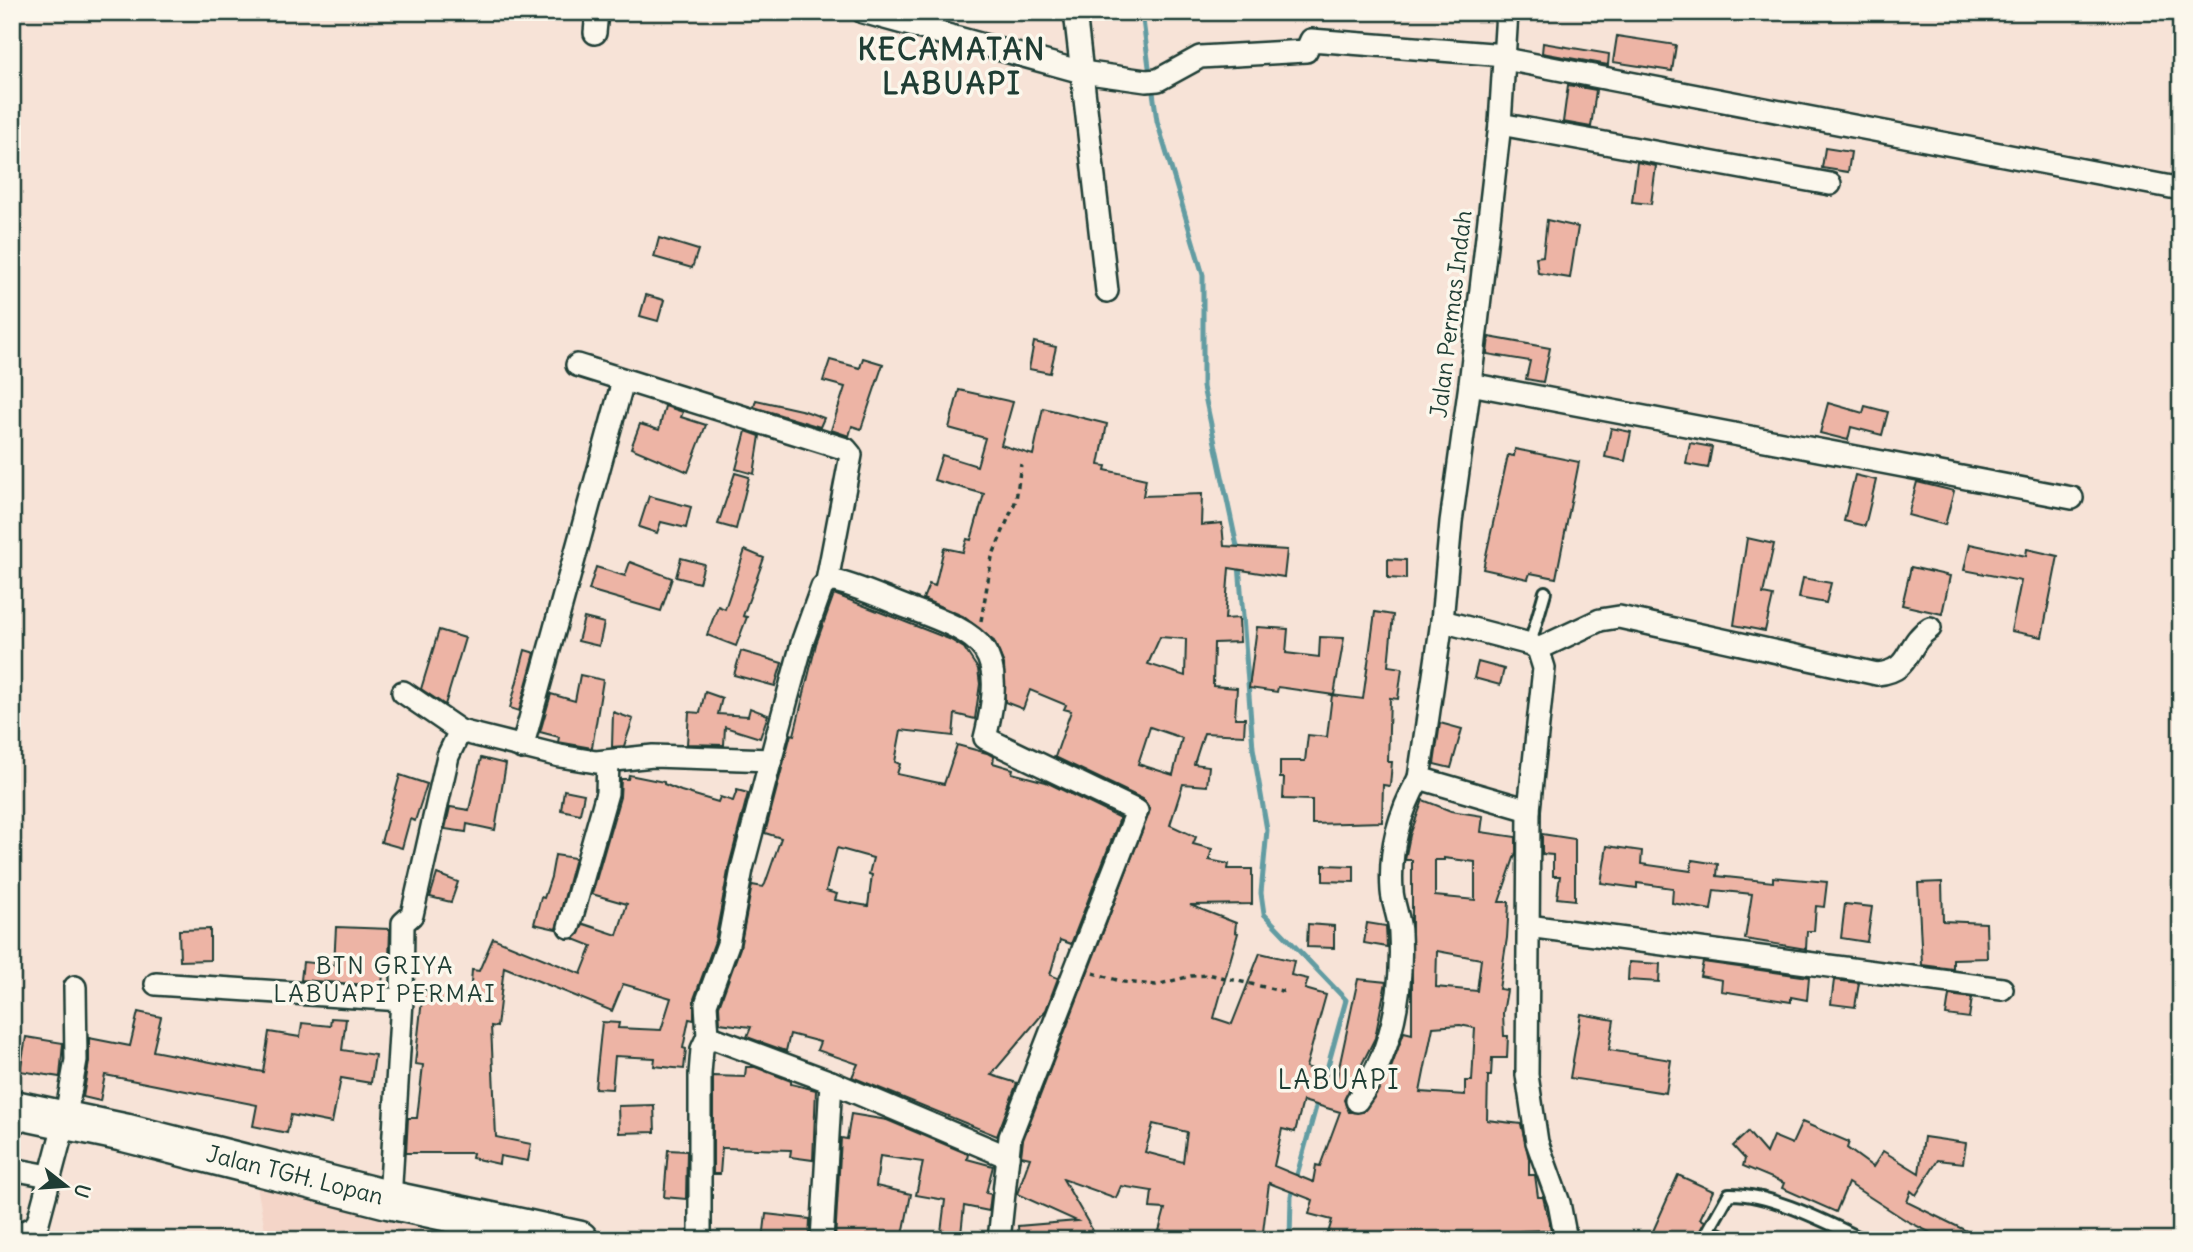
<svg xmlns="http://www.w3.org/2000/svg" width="2193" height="1252" font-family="Delius,sans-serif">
<rect width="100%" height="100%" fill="#f7e3d7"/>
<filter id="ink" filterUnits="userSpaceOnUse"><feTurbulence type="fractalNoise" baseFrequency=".0143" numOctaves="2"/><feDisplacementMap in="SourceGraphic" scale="14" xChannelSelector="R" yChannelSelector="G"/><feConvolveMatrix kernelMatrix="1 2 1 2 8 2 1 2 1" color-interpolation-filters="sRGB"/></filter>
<g filter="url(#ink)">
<path fill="#f4d5c8" d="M257,1186L405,1218L494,1240H267Z"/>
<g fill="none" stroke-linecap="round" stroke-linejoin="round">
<g stroke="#629ca2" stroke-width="5">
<path d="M1142,12L1150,75"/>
<path d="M1152,85L1157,121L1203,275V387L1238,551"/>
<path d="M1239,564L1253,748L1267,830L1261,893L1264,914L1346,1000L1324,1080"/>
<path d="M1290,1240L1291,1196L1318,1100"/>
</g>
</g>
<g fill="#edb4a5" stroke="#1f3d34" stroke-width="2" fill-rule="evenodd">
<path d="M1617,36L1676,45L1672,71L1613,62Z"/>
<path d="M1543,43L1609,54L1608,65L1542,53Z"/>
<path d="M1568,85L1596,90L1591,127L1563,122Z"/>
<path d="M1825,148L1851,152L1848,172L1822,168Z"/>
<path d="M1637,162L1656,166L1651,204L1632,202Z"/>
<path d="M1547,220L1578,227L1570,278L1538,273L1536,257L1543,256Z"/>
<path d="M659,238L698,250L692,268L654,257Z"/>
<path d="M646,295L664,300L658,321L640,316Z"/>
<path d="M1489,337L1550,348L1543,382L1526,379L1530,361L1487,354Z"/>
<path d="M1034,342L1056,347L1050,373L1029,369Z"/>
<path d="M863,358L883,364L861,429L852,426L849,436L831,430L845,387L823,381L830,360L860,368Z"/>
<path d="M959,390L1013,402L1001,445L1033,455L1043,408L1107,424L1099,465L1106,466L1105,470L1146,479L1143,496L1202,494L1201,525L1222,523L1224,546L1287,550L1284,577L1229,568L1225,619L1239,618L1240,642L1214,643L1213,686L1237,688L1235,718H1245L1244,735L1204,733L1194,764L1209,766L1207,786L1183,784L1170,825L1196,837L1193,844L1212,849L1209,860L1229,864L1228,869H1252V904L1190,905L1236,923L1235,932L1238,933L1214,1018L1232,1024L1260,953L1294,961L1291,975L1308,979L1305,989L1326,995L1306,1067L1337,1077L1358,979L1386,982L1375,1038L1344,1100L1349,1112H1363L1391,1068L1404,1032L1412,1034V860H1405L1410,835L1423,800L1451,811L1483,816L1481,832L1516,837V852L1499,902H1509L1507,938L1499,989L1507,990L1503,1013L1504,1036H1508L1507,1058H1492L1491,1076H1488L1487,1120L1521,1124L1529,1159V1175H1535L1538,1197H1543L1551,1230L1486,1232V1240H1326L1332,1220L1309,1214L1313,1200L1269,1183L1262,1240H1192L1159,1231L1165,1209L1150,1208L1152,1191L1121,1186L1116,1198L1063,1179L1093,1231L1078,1240H1019L1018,1226L1077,1221L1017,1194L1030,1158L1021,1156L1023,1140L1150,810L1143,799L1055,757L1071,711L1064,709L1066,705L1030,690L1023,709L1005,702L1004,664L994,641L963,616L923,599L929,584L935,586L944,548L963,552L967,539L971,540L984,494L934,480L942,455L977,466L985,438L949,428ZM1160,637L1186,639L1185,676L1148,664ZM1150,727L1182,738L1173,775L1138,764ZM1444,858L1475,862V900L1435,896V860H1444ZM1437,951L1481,959L1477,991L1436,987ZM1460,1025L1475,1028L1472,1081H1465V1095L1420,1092L1433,1027ZM1303,1101L1340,1112L1320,1166L1316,1165L1313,1182L1274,1166L1282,1129L1295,1132ZM1153,1124L1187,1132L1183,1162L1145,1152Z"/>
<path d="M756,400L805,411L824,418L820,427L754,407Z"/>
<path d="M1828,403L1863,413L1865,406L1888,412L1882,435L1851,427L1848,440L1820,433Z"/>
<path d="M665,406L683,412L681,417L706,425L688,472L631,448L640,424L659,430Z"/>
<path d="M1611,428L1631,432L1625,461L1605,457Z"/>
<path d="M746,431L760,436L754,474L736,469Z"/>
<path d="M1690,443L1712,447L1708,468L1686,464Z"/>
<path d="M1515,449L1579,462L1556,578L1530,573L1528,579L1483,569L1508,455L1514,456Z"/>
<path d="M735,473L749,477L736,529L718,524Z"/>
<path d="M1855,475L1876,480L1865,526L1844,521Z"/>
<path d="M1917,482L1954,491L1945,525L1908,515Z"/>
<path d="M649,496L691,507L686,528L661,522L657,533L639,527Z"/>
<path d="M1747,538L1774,544L1763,594L1773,596L1765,631L1734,625Z"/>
<path d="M1970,544L2026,556L2027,549L2058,556L2042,637L2011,631L2021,581L1964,570Z"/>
<path d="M745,550L764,558L743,616L747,617L736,646L707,635L718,606L725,609Z"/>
<path d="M681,558L704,564L699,583L676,577Z"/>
<path d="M1388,559L1406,560V579L1388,578Z"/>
<path d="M630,562L672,578L661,611L589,590L596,567L625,576Z"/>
<path d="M1911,567L1950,576L1942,614L1902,605Z"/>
<path d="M1803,578L1831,583L1826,603L1799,598Z"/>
<path d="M834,594L949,639L964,648L978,669L980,684L975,719L955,714L953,736L901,730L895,762L900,764L897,774L944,784L957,745L987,753L994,757L993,763L1013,769L1012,773L1046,782L1120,818L1071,944L1060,940L1050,975L1058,978L1046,1010L991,1075L1017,1083L997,1136L852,1077L858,1064L817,1050L820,1042L790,1034L786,1051L747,1037L751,1027L720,1023L719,1006L740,948L752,885L763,887L765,884L781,838L765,833L791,734L794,735L816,644ZM837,848L873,858L869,874L872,875L868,906L835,900L837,894L826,891Z"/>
<path d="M1375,612L1393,615L1388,666L1402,668L1398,699L1390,698L1388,762H1392L1390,786L1383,785L1382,822L1312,824V800L1283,799L1284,778H1280V761H1305L1308,735L1327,737L1332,695L1363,699Z"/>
<path d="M584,618L604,623L599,646L578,641Z"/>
<path d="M1257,627L1288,629L1286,653L1319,657L1320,637L1344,638L1334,695L1278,687L1277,692L1249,688Z"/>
<path d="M439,630L465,638L445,705L421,689Z"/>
<path d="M525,650L535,653L519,711L510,708Z"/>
<path d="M741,651L782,663L775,686L734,675Z"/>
<path d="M1478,662L1504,669L1500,685L1474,678Z"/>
<path d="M580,675L603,680L592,748L558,742L559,737L540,732L551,694L575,701Z"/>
<path d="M705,692L722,698L718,714L748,716L750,708L768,715L760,738L725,727L724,745L687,744L689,712L700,713Z"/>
<path d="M613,712L633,719L624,746L612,747Z"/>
<path d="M1440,723L1462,729L1451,768L1434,764Z"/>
<path d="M481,758L506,764L495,830L467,824L466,832L445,829L450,807L469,810Z"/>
<path d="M400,775L427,784L415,821L410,819L402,848L381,842Z"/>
<path d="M629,775L664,782V784L681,791L718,802L720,797L733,801L737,790L748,793L729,866L715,941L694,999V1020L689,1019L683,1048L686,1049L684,1069L654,1066L655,1058L615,1056L612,1089L595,1088L602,1022L619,1023L618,1028L661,1030L671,998L623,984L612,1011L504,967L497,1027L491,1026L496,1137L531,1144L528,1161L500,1156L499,1164L472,1158L473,1153H406L408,1118H417L423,1065L415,1064L423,990L470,997L472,970L479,971L493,938L581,974L592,946L574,939L584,924L617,935L627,904L592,894L620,797L621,779H628Z"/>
<path d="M564,790L584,794L580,814L561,810Z"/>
<path d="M1542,834L1575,839V900L1557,898L1560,876H1553V855L1542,854Z"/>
<path d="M1607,846L1642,851L1641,864L1691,871L1692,860L1718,864L1717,876L1773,882V877L1827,882L1824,907L1816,906L1814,931H1807L1806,949L1745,939L1752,894L1714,890L1711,910L1672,903L1673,888L1637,883V888L1601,883Z"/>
<path d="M555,855L575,858L556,929L534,924L541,897L544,898L551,877Z"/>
<path d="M1323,865L1354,866V882L1323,881Z"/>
<path d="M437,874L458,882L451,902L430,897Z"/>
<path d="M1942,882L1943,921L1986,923L1987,958L1953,959V969L1922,965L1918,883Z"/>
<path d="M1845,904L1872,907L1867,942L1841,938Z"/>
<path d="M1367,923L1386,926L1387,947L1364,943Z"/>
<path d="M1308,924L1334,926V948L1307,947Z"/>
<path d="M336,927L390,929L389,961L384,960L382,986L301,980L303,962L334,965Z"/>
<path d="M210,929V960L180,961L179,930Z"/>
<path d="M1629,962L1660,964L1659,982L1628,980Z"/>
<path d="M1703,962L1809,977L1807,1000L1791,997V1002L1721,991L1722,980L1700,976Z"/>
<path d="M1834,980L1859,983L1855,1007L1831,1004Z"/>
<path d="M1949,995L1972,998L1969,1018L1946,1015Z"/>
<path d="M138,1012L161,1017L153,1051L263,1072L269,1032L300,1037L302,1023L330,1026L331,1018L346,1019L342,1050L375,1055L371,1083L341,1078L332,1123L291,1115L287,1133L253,1126L257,1105L105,1075L100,1101L83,1097L89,1062V1038L130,1046Z"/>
<path d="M1581,1014L1614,1020L1609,1050L1671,1060L1666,1093L1570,1078Z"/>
<path d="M26,1037L63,1043L60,1077L20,1071Z"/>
<path d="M746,1067H755L791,1081V1084L816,1090L813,1160L790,1157L791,1150L725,1148H722L720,1174H713V1076L745,1077Z"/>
<path d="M654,1105L655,1132L619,1133L618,1106Z"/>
<path d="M851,1114L887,1120L968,1154L967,1159L993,1166L986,1193L991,1194L989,1211L964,1206L961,1234L941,1232L945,1200L916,1195L923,1162L880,1156L876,1186L911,1194L902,1240H835L841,1138L847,1139Z"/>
<path d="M1802,1122L1849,1142L1847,1148L1873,1167L1883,1151L1919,1173L1924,1137L1966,1143L1963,1163L1938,1160L1916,1195L1911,1191L1907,1202L1985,1240H1933L1935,1235L1907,1221L1848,1183L1836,1212L1782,1188L1784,1183L1743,1166L1745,1159L1733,1146L1748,1132L1766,1153L1773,1136L1792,1144Z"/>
<path d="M668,1150L687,1151L686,1199L664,1197Z"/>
<path d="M1678,1175L1713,1191L1700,1219L1705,1221L1695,1240H1649Z"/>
<path d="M766,1214L810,1219L809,1240H763Z"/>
<path d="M1719,1227L1750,1240H1712Z"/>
</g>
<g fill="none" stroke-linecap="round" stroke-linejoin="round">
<g stroke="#1f3d34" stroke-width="16">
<g id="lane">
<path d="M1530,644L1545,592"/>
<path d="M1703,1240L1729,1194C1771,1193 1826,1222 1864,1240"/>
</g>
</g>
<g stroke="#1f3d34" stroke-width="26">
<g id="street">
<path d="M863,12L1082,72L1146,81L1158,80L1200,57L1306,51L1311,40L1505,55"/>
<path d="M1075,12L1107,291"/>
<path d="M1507,12L1500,124L1470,384L1451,522L1442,621L1419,778L1529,810"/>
<path d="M595,33L597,12"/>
<path d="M1505,59L2181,189"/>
<path d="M1500,124L1830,184"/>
<path d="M577,365L846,449L851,455L827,581"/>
<path d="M1470,384L2072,498"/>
<path d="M1442,621L1530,644L1538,649L1544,668L1529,810L1527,1075L1537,1142L1559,1203L1566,1240"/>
<path d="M1538,649L1600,620L1619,617L1877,674C1913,671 1904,645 1930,628"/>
<path d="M403,692L460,731L560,756L596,762L653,756L771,760"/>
<path d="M522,748L623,381"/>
<path d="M1528,926L2002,989"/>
<path d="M569,927L607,793L608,761"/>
<path d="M156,984L402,1000"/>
<path d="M708,1036L831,1082L1008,1157"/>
<path d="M1357,1101C1393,1052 1403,992 1400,933C1400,919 1393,905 1392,891C1389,849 1399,814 1419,778"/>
<path d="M12,1169L49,1176"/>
<path d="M390,1200L402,1000L403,923L412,915L448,756L460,731"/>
<path d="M12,1237L33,1228L38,1222L65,1121L76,1060L75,987"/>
<path d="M700,1240V1074L702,1049L708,1036L706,1004L728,944L742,869L778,732L803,640L822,587L830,580C856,585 882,598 906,607C987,636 1007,649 985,738L1137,811L1010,1137L999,1240"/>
<path d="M822,1240L831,1082"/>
</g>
</g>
<g stroke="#1f3d34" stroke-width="42">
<path id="highway" d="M12,1109L126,1133L390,1200L579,1240"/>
</g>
<g stroke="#1f3d34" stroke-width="3.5" stroke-dasharray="5 5" stroke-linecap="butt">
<path d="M981,621L992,557L1016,500L1021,464"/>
<path d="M1093,973L1124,982L1156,985L1191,976L1212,975L1286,992"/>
</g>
<use href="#lane" stroke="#fbf7ec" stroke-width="10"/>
<use href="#street" stroke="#fbf7ec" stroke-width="21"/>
<use href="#highway" stroke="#fbf7ec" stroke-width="37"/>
</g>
</g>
<g text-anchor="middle" stroke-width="7" stroke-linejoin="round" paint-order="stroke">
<g font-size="23" fill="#1f3d34" stroke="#fbf7ec">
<text transform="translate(1451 314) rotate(-83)" y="8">Jalan Permas Indah</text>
<text transform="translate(295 1175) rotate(14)" y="8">Jalan TGH. Lopan</text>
</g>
<g font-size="24" letter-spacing="2" fill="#1f3d34" stroke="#fbf7ec">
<text x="385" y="974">BTN GRIYA<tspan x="385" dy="28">LABUAPI PERMAI</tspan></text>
</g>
<g font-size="26" letter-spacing="2" fill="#1f3d34" stroke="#fbf7ec">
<text x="1339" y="1089">LABUAPI</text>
</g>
<g font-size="30" font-weight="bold" letter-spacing="2" fill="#1f3d34" stroke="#fbf7ec">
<text x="952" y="60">KECAMATAN<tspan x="952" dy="34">LABUAPI</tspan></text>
</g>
</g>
<rect width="2193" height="1252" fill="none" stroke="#fbf7ec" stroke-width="42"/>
<rect x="21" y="21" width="2151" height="1210" fill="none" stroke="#1f3d34" stroke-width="2.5" filter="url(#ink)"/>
<g transform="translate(66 1186) rotate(107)" stroke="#fbf7ec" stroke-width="5" paint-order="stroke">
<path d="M0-5L12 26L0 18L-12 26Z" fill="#1f3d34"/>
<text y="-10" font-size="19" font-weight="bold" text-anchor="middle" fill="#1f3d34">U</text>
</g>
</svg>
